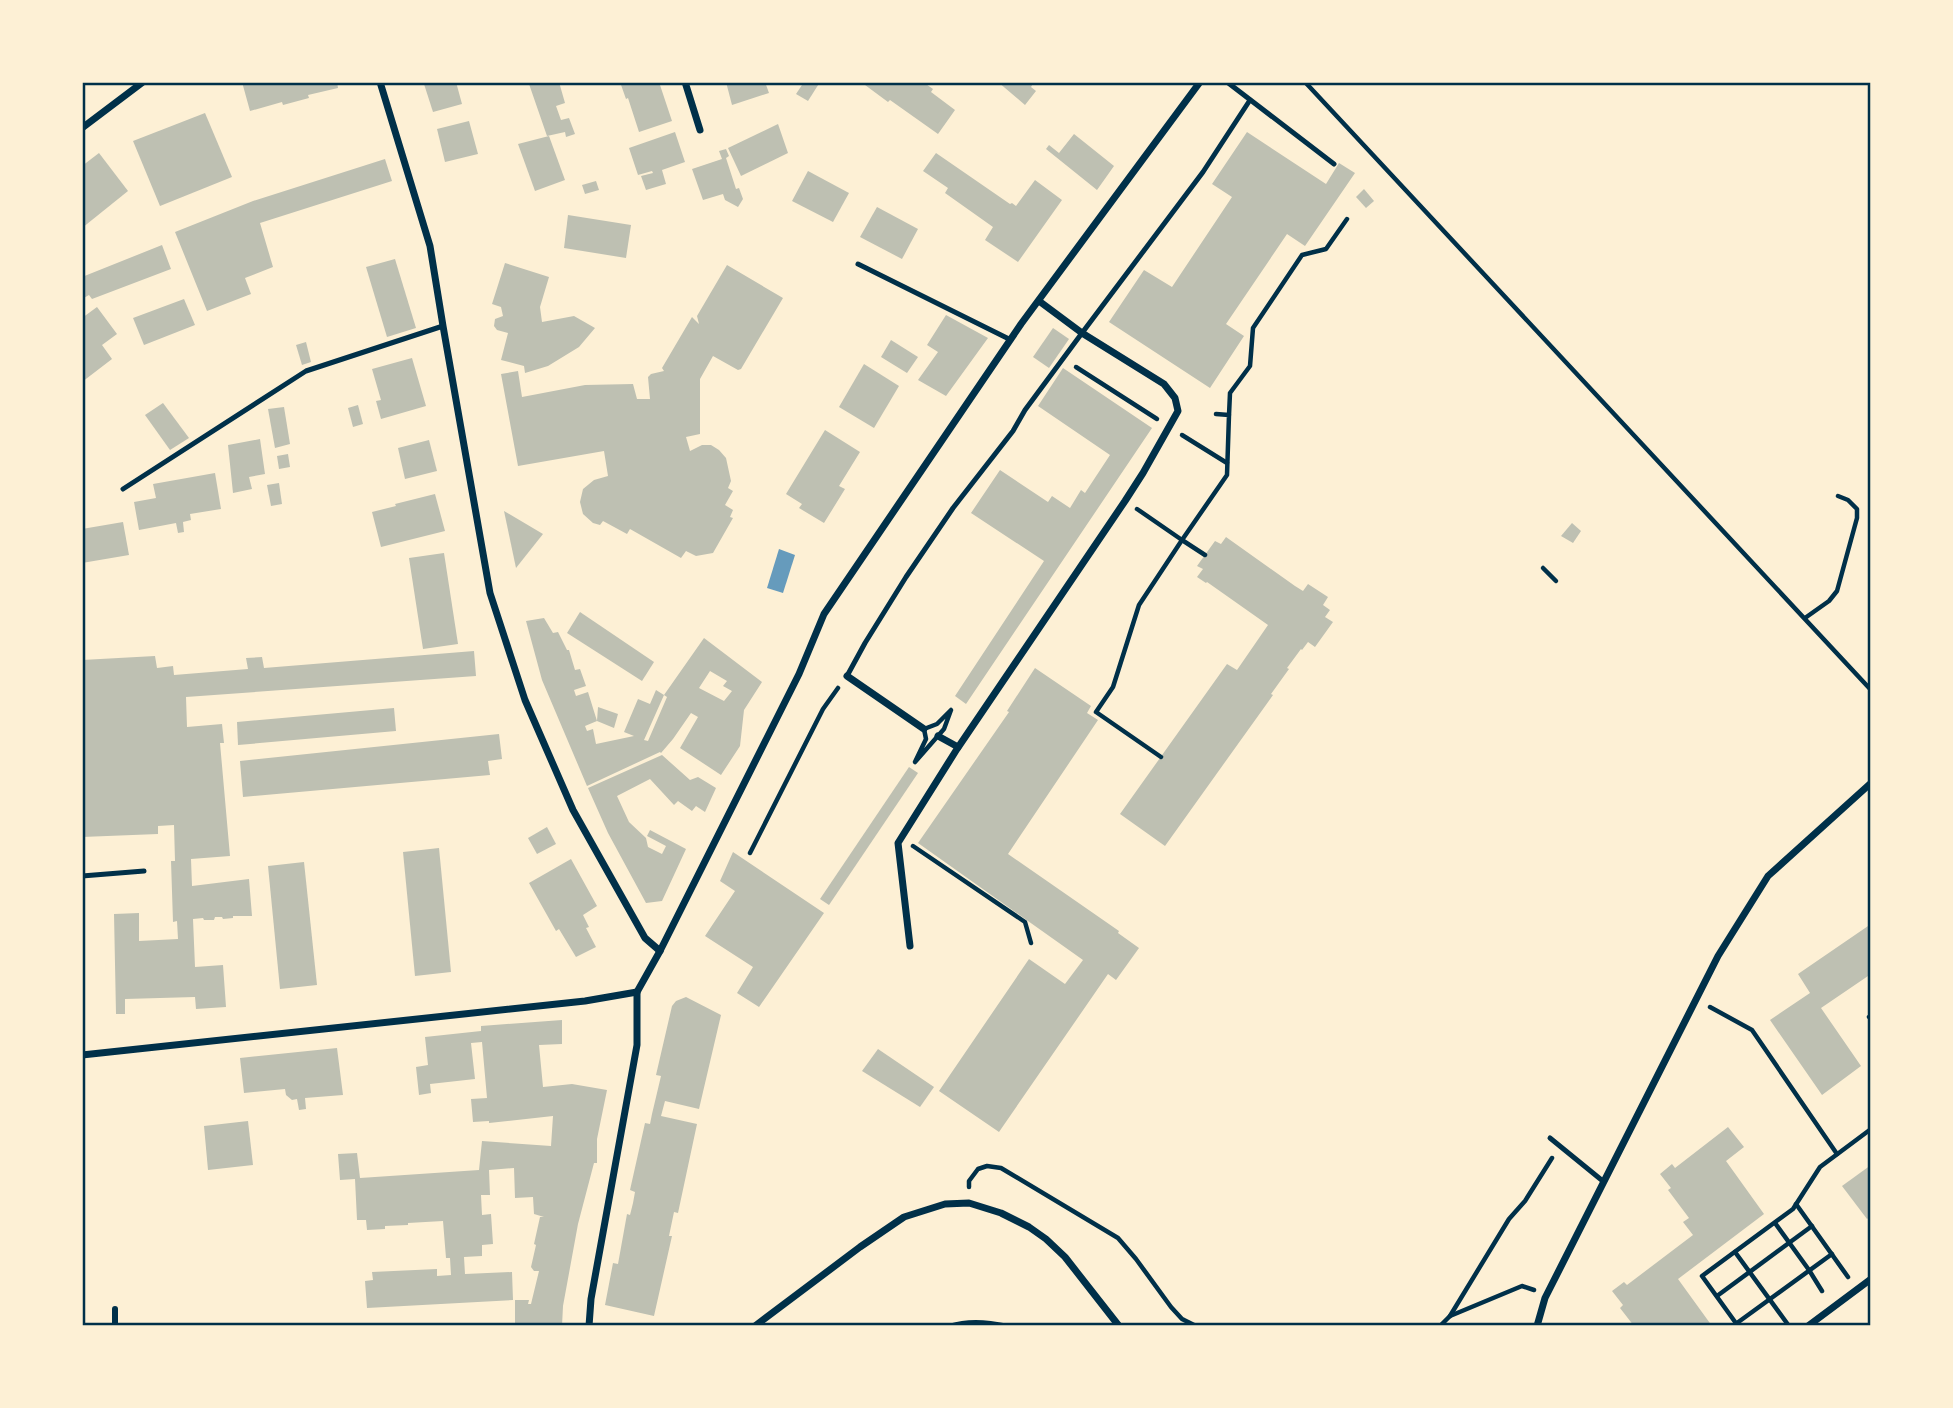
<svg xmlns="http://www.w3.org/2000/svg" width="1953" height="1408" font-family="'Alegreya Sans',sans-serif">
<rect width="100%" height="100%" fill="#fdf0d5"/>
<path fill="#669bbc" d="M779,549L795,555L783,593L767,588Z"/>
<g fill="#bec0b2" fill-rule="evenodd">
<path d="M242,82H337L338,88L308,95L309,98L283,105L282,102L250,111Z"/>
<path d="M430,82H456L462,104L433,112L424,84Z"/>
<path d="M535,82H559L565,103L556,106L561,120L569,118L575,134L566,137L565,132L547,136L529,84Z"/>
<path d="M620,82H659L672,121L639,132L628,98L626,99Z"/>
<path d="M726,82H765L769,93L732,105Z"/>
<path d="M804,82H820L808,101L796,94Z"/>
<path d="M861,82H923L933,89L931,92L955,110L938,134L890,100L888,102Z"/>
<path d="M998,82H1034L1031,87L1036,91L1025,105Z"/>
<path d="M205,113L232,177L160,206L133,141Z"/>
<path d="M469,121L478,154L445,162L437,129Z"/>
<path d="M778,124L788,153L741,176L728,148Z"/>
<path d="M675,132L685,162L662,170L666,184L646,190L641,176L653,173L652,171L638,175L629,148Z"/>
<path d="M1247,132L1326,184L1339,163L1355,173L1305,246L1287,234L1226,324L1244,336L1210,388L1109,322L1144,270L1172,287L1232,197L1212,184Z"/>
<path d="M1074,134L1114,166L1097,190L1046,149L1049,145L1059,153Z"/>
<path d="M549,136L565,180L535,191L518,144Z"/>
<path d="M726,149L729,156L726,158L736,189L739,188L743,199L738,207L725,200L723,194L703,200L692,169L722,159L719,151Z"/>
<path d="M99,153L128,191L82,228V166Z"/>
<path d="M936,153L1010,204L1012,203L1016,206L1035,180L1062,200L1018,262L985,240L993,227L945,193L948,188L923,171Z"/>
<path d="M385,159L392,181L260,223L273,267L245,278L251,294L207,311L175,232L253,201Z"/>
<path d="M808,171L849,193L833,222L792,201Z"/>
<path d="M596,181L599,190L585,194L582,185Z"/>
<path d="M1364,189L1374,201L1366,208L1356,197Z"/>
<path d="M877,207L918,229L902,259L860,237Z"/>
<path d="M568,215L631,225L626,258L564,248Z"/>
<path d="M162,245L171,269L92,299L89,295L82,299V277Z"/>
<path d="M395,259L416,328L387,337L366,267Z"/>
<path d="M505,263L549,277L540,307L542,322L574,316L595,328L579,347L548,366L525,373L524,366L501,360L508,333L497,330L494,326L495,319L503,316L501,307L492,304Z"/>
<path d="M727,265L783,298L741,369L738,370L713,356L700,379V434L686,437L690,451L702,445H711L719,450L726,458L731,481L728,488L733,491L725,505L733,510L730,517L733,518L713,553L696,556L686,551L681,558L630,529L627,534L603,521L600,525L593,523L583,514L580,502L583,489L594,480L608,476L604,451L518,466L501,374L518,371L522,397L585,385L633,384L637,399H650L648,377L651,374L664,371L662,368L692,317L699,324L697,316Z"/>
<path d="M184,299L195,325L144,345L133,318Z"/>
<path d="M97,307L117,334L102,345L112,359L82,382V318Z"/>
<path d="M946,315L988,338L946,396L918,380L938,352L927,345Z"/>
<path d="M1053,328L1069,339L1049,368L1033,357Z"/>
<path d="M891,340L918,357L907,373L881,357Z"/>
<path d="M306,342L311,362L302,365L296,345Z"/>
<path d="M412,358L426,406L381,419L376,401L381,400L372,369Z"/>
<path d="M864,364L899,386L874,428L839,407Z"/>
<path d="M1063,368L1152,428L966,704L955,696L1044,561L971,513L1000,470L1048,502L1052,496L1070,508L1081,490L1085,493L1110,455L1038,406Z"/>
<path d="M163,403L189,438L170,450L145,415Z"/>
<path d="M358,405L363,424L353,427L348,408Z"/>
<path d="M284,407L290,444L275,448L268,409Z"/>
<path d="M825,430L860,452L839,486L845,489L824,523L799,508L802,504L786,494Z"/>
<path d="M260,439L265,474L249,477L252,489L233,493L228,445Z"/>
<path d="M429,440L437,471L405,479L398,448Z"/>
<path d="M288,454L290,467L279,469L277,456Z"/>
<path d="M215,473L221,509L190,514L191,520L183,522L184,532L178,533L176,523L139,530L134,502L156,498L153,484Z"/>
<path d="M279,483L282,504L271,506L267,485Z"/>
<path d="M435,494L445,531L381,547L372,512L396,506L395,504Z"/>
<path d="M504,511L543,534L516,568Z"/>
<path d="M123,522L129,555L82,563V529Z"/>
<path d="M1572,523L1581,531L1573,543L1561,536Z"/>
<path d="M1226,537L1295,586L1303,591L1308,584L1328,597L1323,605L1330,610L1325,617L1333,622L1315,647L1308,642L1302,650L1301,649L1287,668L1289,669L1271,694L1273,695L1165,846L1120,814L1227,664L1237,670L1268,625L1207,582L1206,583L1197,577L1203,569L1197,566L1215,541L1221,544Z"/>
<path d="M444,553L458,644L423,649L409,558Z"/>
<path d="M580,612L654,662L642,681L567,633Z"/>
<path d="M544,618L553,633L558,632L567,650H569L575,670L580,669L586,686L574,690L576,696L588,692L597,721L585,726L587,731L593,729L596,744L634,736L624,732L638,699L650,704L656,690L664,695L644,740L648,741L667,697L664,695L704,638L762,682L744,710L740,746L721,775L680,748L698,717L691,713L673,739L661,753L660,752L587,786L542,680L526,621ZM710,671L727,681L723,686L732,691L724,701L699,688Z"/>
<path d="M474,651L476,676L186,697L187,727L222,724L224,743H220L230,856L191,859L192,886L249,879L252,916H233V918L223,919L222,917H215L214,920H204L203,918L193,919L195,967L223,965L226,1007L196,1009L195,997L125,999V1014H116L114,914L139,913V941L178,939L177,921L173,922L171,861H175L174,825L158,826V834L82,837V660L155,656L157,668L173,666L174,675L248,669L246,658L262,657L264,668Z"/>
<path d="M1035,668L1091,706L1087,713L1098,720L1008,854L1119,931L1118,933L1139,948L1116,980L1108,974L999,1132L939,1091L1029,959L1065,984L1083,960L918,843L1009,712L1007,711Z"/>
<path d="M598,707L618,714L614,728L597,721Z"/>
<path d="M394,708L396,731L238,745L237,722Z"/>
<path d="M499,734L502,759L488,761L490,775L243,797L240,761Z"/>
<path d="M662,755L690,780L698,777L716,788L705,812L696,806L692,811L678,801L674,805L650,779L617,796L629,822L646,838L648,847L662,854L666,846L647,836L650,830L686,849L662,901L646,903L608,833L588,788Z"/>
<path d="M909,767L918,773L829,905L820,899Z"/>
<path d="M547,827L556,844L537,854L528,838Z"/>
<path d="M439,848L451,972L415,976L403,852Z"/>
<path d="M733,852L824,913L759,1007L737,993L753,967L705,936L735,891L720,881Z"/>
<path d="M571,859L597,906L583,915L589,927L586,928L596,947L576,957L559,929L556,931L529,883Z"/>
<path d="M304,862L317,985L280,989L268,866Z"/>
<path d="M1871,924V974L1821,1008L1861,1066L1822,1095L1770,1020L1810,993L1798,974Z"/>
<path d="M686,997L721,1015L699,1109L665,1101L661,1116L697,1124L678,1213L674,1212L669,1236H672L654,1316L605,1305L613,1263L618,1264L627,1214L630,1215L633,1203L635,1192L630,1190L645,1123L650,1124L652,1114L661,1076L656,1075L672,1006L676,1001Z"/>
<path d="M562,1020V1044L539,1045L543,1087L572,1084L607,1090L597,1139V1163H594L578,1224L563,1306L562,1326H515V1300H529L528,1304H531L539,1271H534L531,1267L536,1245L534,1244L540,1217H544L534,1214L533,1197L515,1198L514,1168L489,1170L490,1195H481L482,1215L491,1214L493,1244L482,1245V1256L464,1257L465,1274L512,1272L513,1300L367,1308L365,1281L373,1280L372,1272L437,1269V1276L451,1275L450,1258H446L443,1221L408,1223V1225L385,1226V1229L367,1230L366,1220H357L355,1179L340,1180L338,1154L357,1153L360,1178L479,1170L482,1141L551,1146L553,1116L489,1123V1121L473,1122L471,1099L487,1098L482,1042L471,1043L475,1079L430,1084L431,1093L419,1095L416,1067L428,1065L425,1037L481,1031V1026Z"/>
<path d="M337,1048L343,1095L305,1098L306,1109L299,1110L297,1099L292,1100L286,1095L285,1089L244,1093L240,1058Z"/>
<path d="M878,1049L934,1087L920,1107L862,1071Z"/>
<path d="M248,1121L253,1165L208,1170L204,1126Z"/>
<path d="M1728,1127L1744,1147L1726,1161L1764,1214L1678,1279L1712,1326H1634L1620,1308L1623,1305L1612,1291L1624,1282L1627,1285L1693,1235L1683,1222L1689,1218L1668,1190L1671,1188L1660,1174L1672,1164L1675,1168Z"/>
<path d="M1871,1165V1216L1867,1219L1842,1186Z"/>
</g>
<g fill="none" stroke-linecap="round" stroke-linejoin="round">
<g stroke="#003049" stroke-width="4.5">
<path d="M1305,82L1871,690"/>
<path d="M1076,367L1157,419"/>
<path d="M1229,415L1230,393L1250,366L1253,328L1302,255L1326,249L1347,219"/>
<path d="M1182,435L1227,463"/>
<path d="M1137,509L1182,540L1139,605L1113,687L1096,712L1161,757"/>
<path d="M1205,555L1182,540L1227,475L1229,415L1216,414"/>
<path d="M1543,568L1556,581"/>
<path d="M1805,618L1829,601L1837,591L1857,518V509L1848,500L1838,496"/>
<path d="M951,710L944,729L915,762L926,739L924,729L937,724Z"/>
<path d="M913,846L1025,922L1031,943"/>
<path d="M750,853L823,709L838,688"/>
<path d="M1710,1007L1752,1030L1837,1154"/>
<path d="M1871,1016L1869,1017L1871,1019"/>
<path d="M969,1187V1181L978,1169L987,1166L1001,1168L1118,1238L1136,1259L1171,1307L1182,1319L1196,1326"/>
<path d="M1796,1204L1848,1277"/>
<path d="M1775,1223L1809,1270L1822,1291"/>
<path d="M1735,1252L1789,1326"/>
<path d="M1717,1296L1812,1226"/>
<path d="M1450,1316L1509,1219L1525,1201L1552,1158"/>
<path d="M1737,1323L1832,1254"/>
<path d="M950,1326C968,1320 989,1322 1007,1326"/>
<path d="M1440,1326L1450,1316L1522,1286L1534,1290"/>
<path d="M1738,1326L1702,1276L1793,1209L1820,1167L1871,1129"/>
</g>
<g stroke="#003049" stroke-width="5">
<path d="M1227,82L1334,164"/>
<path d="M858,264L1011,340"/>
<path d="M123,489L306,371L443,326"/>
<path d="M847,676L865,643L906,577L953,508L1013,431L1025,410L1082,333L1203,172L1250,100"/>
<path d="M82,876L144,871"/>
<path d="M1550,1138L1604,1182"/>
</g>
<path stroke="#003049" stroke-width="6" d="M115,1326V1309"/>
<g stroke="#003049" stroke-width="7">
<path d="M380,82L430,246L443,326L490,593L525,700L573,810L645,938L660,951"/>
<path d="M685,82L700,130"/>
<path d="M82,128L143,82"/>
<path d="M847,676L924,729"/>
<path d="M938,736L958,747"/>
<path d="M910,946L898,843L957,749L1125,501L1143,473L1178,411L1175,398L1164,384L1082,333L1039,301"/>
<path d="M82,1055L585,1001L637,992"/>
<path d="M589,1326L591,1299L637,1045V992L660,951L799,674L824,614L1021,324L1200,82"/>
<path d="M755,1326L860,1247L904,1217L945,1204L969,1203L1001,1213L1029,1227L1046,1239L1065,1257L1119,1326"/>
<path d="M1537,1326L1545,1298L1718,956L1768,876L1871,783"/>
<path d="M1808,1326L1871,1279"/>
</g>
</g>
<rect width="1953" height="1408" fill="none" stroke="#fdf0d5" stroke-width="168"/>
<rect x="84" y="84" width="1785" height="1240" fill="none" stroke="#003049" stroke-width="2.5"/>
</svg>
